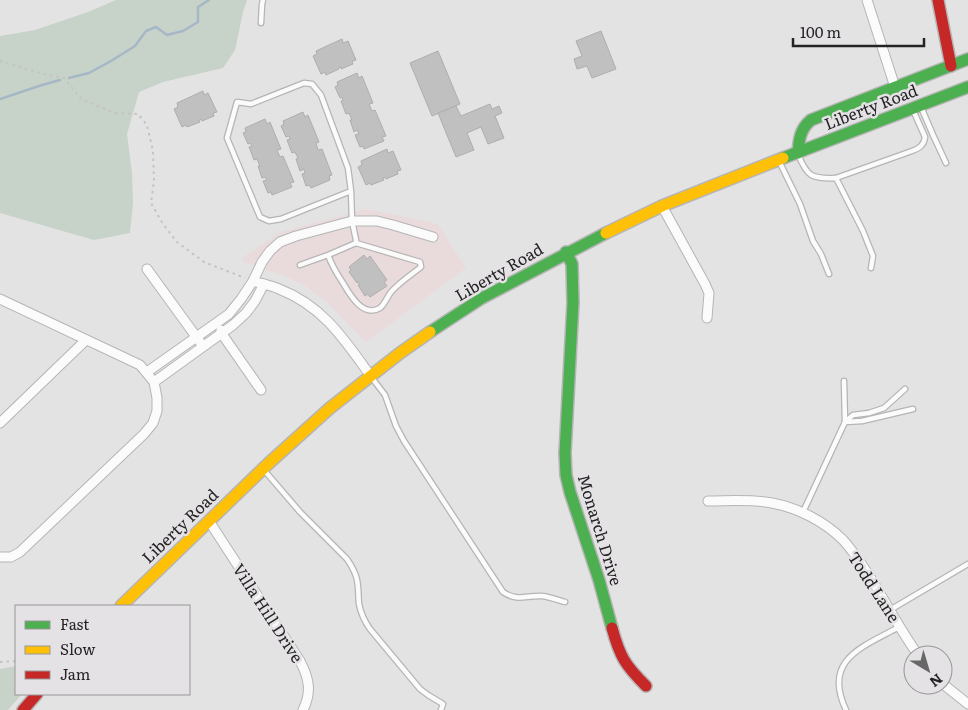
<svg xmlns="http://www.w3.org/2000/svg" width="968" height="710" font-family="Literata,serif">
<rect width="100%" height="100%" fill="#e4e3e4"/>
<path fill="#e9dadb" d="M367,209L438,224L466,268L366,342L326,301L302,284L282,275L243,262V257L281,232Z"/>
<g fill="#c7d2c8">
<path d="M116,0H247L243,12L235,50L223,68L163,82L139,92L127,134L132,173L133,203L130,233L94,240L0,213V36L35,30L88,12Z"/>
<path d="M16,666V694H22L8,710H0V669Z"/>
</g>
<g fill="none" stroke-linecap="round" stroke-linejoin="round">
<g stroke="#a6b7c6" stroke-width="2.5">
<path d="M69,78L89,73L111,61L135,46L146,31L156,27L167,35L183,31L198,22V7L209,0"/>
<path d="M0,99L42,85L60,80"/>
</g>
</g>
<g fill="#c1c0c1" stroke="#afaeaf">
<path d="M601,31L616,69L592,78L587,66L577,69L574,59L582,56L576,41Z"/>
<path d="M342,39L343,43L348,41L356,60L352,61L353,64L341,69V67L338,68L339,69L326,75L325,72L321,74L313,56L317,54L316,51Z"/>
<path d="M438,51L460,104L432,116L410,63Z"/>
<path d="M357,73L359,78L362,76L373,103L369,104L372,111L375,110L386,136L382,137L384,141L364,149L363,146L360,147L355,135L359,134L357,130L354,132L350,120H352L349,113L346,114L341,101L343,100L342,97L340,98L335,87L338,85L337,82Z"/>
<path d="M203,91L204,95L208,93L217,112L213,113L214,116L202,121L201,119L199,120L200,122L187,127L186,125L182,127L174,109L178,107L177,103Z"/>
<path d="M490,104L492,109L499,106L502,113L495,116L504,138L488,144L481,127L467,133L474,150L456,157L438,113L456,106L461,116Z"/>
<path d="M303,112L305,117L308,115L319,142L316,143L318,150L322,149L332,175L329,176L330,180L311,188L309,185L306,186L302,174L305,173L304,169L300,171L296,159L298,158L295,152L292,153L287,140L290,139L289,136L286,137L281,126L284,124L283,121Z"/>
<path d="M265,119L267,124L270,122L281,149L277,150L280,157L283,156L294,182L290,183L292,187L272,195L271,192L268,193L263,181L267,180L265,177L262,178L258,166H260L257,159L254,160L249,147L252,146L250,143L248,144L243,133L246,132L245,128Z"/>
<path d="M387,149L388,153L393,151L401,170L397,171L398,174L386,179V177L383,178L384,180L371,185L370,183L366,185L358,167L362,165L361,161Z"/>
<path d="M364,255L367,259L370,256L387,280L384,282L387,286L370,297L368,294L365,296L358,285L360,284L358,282L357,283L349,272L351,270L349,267Z"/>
</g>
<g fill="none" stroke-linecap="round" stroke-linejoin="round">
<g stroke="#b6b5b6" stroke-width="7">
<g id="lane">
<path d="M261,23L262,4L263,0"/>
<path d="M921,107L933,135L946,163"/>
<path d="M798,154C807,177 812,179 836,178L863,231L873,256L871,268"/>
<path d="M779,161L800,204L813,241L821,254L829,274"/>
<path d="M836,178L912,151C920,148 924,145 925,137L913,110"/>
<path d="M351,191L281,219L269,221L260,217L227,138L237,102L251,104L304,83L312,84L321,95L348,168L351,191L352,221L356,240V243"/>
<path d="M300,265L328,255L356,243L420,262L421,267C411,275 400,282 391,292C387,297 385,304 380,308C363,318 350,295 343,283C337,274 332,266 328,255"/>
<path d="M372,378L385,395L396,426L404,441L503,592C518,602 526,595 542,596C550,597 558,600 565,602"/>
<path d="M844,381L845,422"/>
<path d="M845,422L862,421L913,409"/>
<path d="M264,470L300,512L347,559C351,565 354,570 356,576C359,585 358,595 359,604C361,614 365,622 370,629L420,689L428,695L443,704L441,710"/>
<path d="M803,512L845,422L853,415L869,413L884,408L905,389"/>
<path d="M890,610L968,564"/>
<path d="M846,710C822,659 863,647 899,627"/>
</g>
</g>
<g stroke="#b6b5b6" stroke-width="11">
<g id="street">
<path d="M867,0L895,87"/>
<path d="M662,206L705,284L709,293L707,318"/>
<path d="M147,269L200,342"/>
<path d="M253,281C262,284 271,285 279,289C323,306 344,339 370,375"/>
<path d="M0,299L140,365L154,382L157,398V411L153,423L144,434L20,552L11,557H0"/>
<path d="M221,330L222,334L261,390"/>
<path d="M147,372L229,314L241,299L253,281L262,262L270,251L280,242L296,236L352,221H377L393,225L433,237"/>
<path d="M154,382L233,325L246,313L255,301L264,284"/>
<path d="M0,423L86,340"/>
<path d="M708,501C729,501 751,499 772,503C798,508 824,521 843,540C854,552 863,566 872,580C887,605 901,631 918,655"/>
<path d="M209,521L300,661C309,678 312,692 303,710"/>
<path d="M943,684L968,704"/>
</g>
</g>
<g stroke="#b6b5b6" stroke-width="14">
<g id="fast">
<path d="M798,153C799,140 800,129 811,120L968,59"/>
<path d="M783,158L968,87"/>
<path d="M566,252L572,264L573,303L565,453L566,475L570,492L599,580L612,628"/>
<path d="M430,332L482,298L606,233"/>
</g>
</g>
<g stroke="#b6b5b6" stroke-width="14">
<g id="slow">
<path d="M606,233L662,206L783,158"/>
<path d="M121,606L269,463L330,408L400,353L430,332"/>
</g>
</g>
<g stroke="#b6b5b6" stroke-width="14">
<g id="jam">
<path d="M938,0L951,66"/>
<path d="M612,628C620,657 625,665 646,686"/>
<path d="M23,710L37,694"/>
</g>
</g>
<g stroke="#c4c3c4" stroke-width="2" stroke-dasharray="2.5 4" stroke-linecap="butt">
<path d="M0,61L43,74L64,78L81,99L115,113L138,114L147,125L153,151L154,181L151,203L163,224L177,242L204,262L245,278"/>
<path d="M0,662L16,661"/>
</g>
<use href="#lane" stroke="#fbfbfb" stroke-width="4.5"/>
<use href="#street" stroke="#fbfbfb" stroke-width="9"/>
<use href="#fast" stroke="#4caf50" stroke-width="11"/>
<use href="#slow" stroke="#ffc107" stroke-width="11"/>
<use href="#jam" stroke="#c62828" stroke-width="11"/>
</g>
<g text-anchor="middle" stroke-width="5" stroke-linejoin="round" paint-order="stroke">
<g font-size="16" fill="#252425" stroke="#e4e2e5">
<text transform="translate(871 107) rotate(-21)" y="6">Liberty Road</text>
<text transform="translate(499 272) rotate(-30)" y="6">Liberty Road</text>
<text transform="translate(180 526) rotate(-44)" y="6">Liberty Road</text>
<text transform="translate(600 530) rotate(73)" y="6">Monarch Drive</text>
<text transform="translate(874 587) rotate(57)" y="6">Todd Lane</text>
<text transform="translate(268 613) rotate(57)" y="6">Villa Hill Drive</text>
</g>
</g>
<rect x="15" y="605" width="175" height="90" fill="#e4e2e5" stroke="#989698"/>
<rect x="25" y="621" width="25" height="8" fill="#4caf50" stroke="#989698"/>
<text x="60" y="630" font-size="15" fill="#252425">Fast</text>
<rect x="25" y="646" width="25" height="8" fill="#ffc107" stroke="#989698"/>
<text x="60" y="655" font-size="15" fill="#252425">Slow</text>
<rect x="25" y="671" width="25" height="8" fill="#c62828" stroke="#989698"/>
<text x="60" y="680" font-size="15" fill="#252425">Jam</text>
<g transform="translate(928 670) rotate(142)"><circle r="24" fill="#e4e2e5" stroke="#989698"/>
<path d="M0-4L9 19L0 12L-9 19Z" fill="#686768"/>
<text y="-8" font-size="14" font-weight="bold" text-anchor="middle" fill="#252425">N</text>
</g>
<path d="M793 38v8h131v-8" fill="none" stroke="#252425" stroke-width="2.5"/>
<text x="800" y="38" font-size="15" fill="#252425" stroke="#e4e2e5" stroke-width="4" paint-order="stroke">100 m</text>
</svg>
